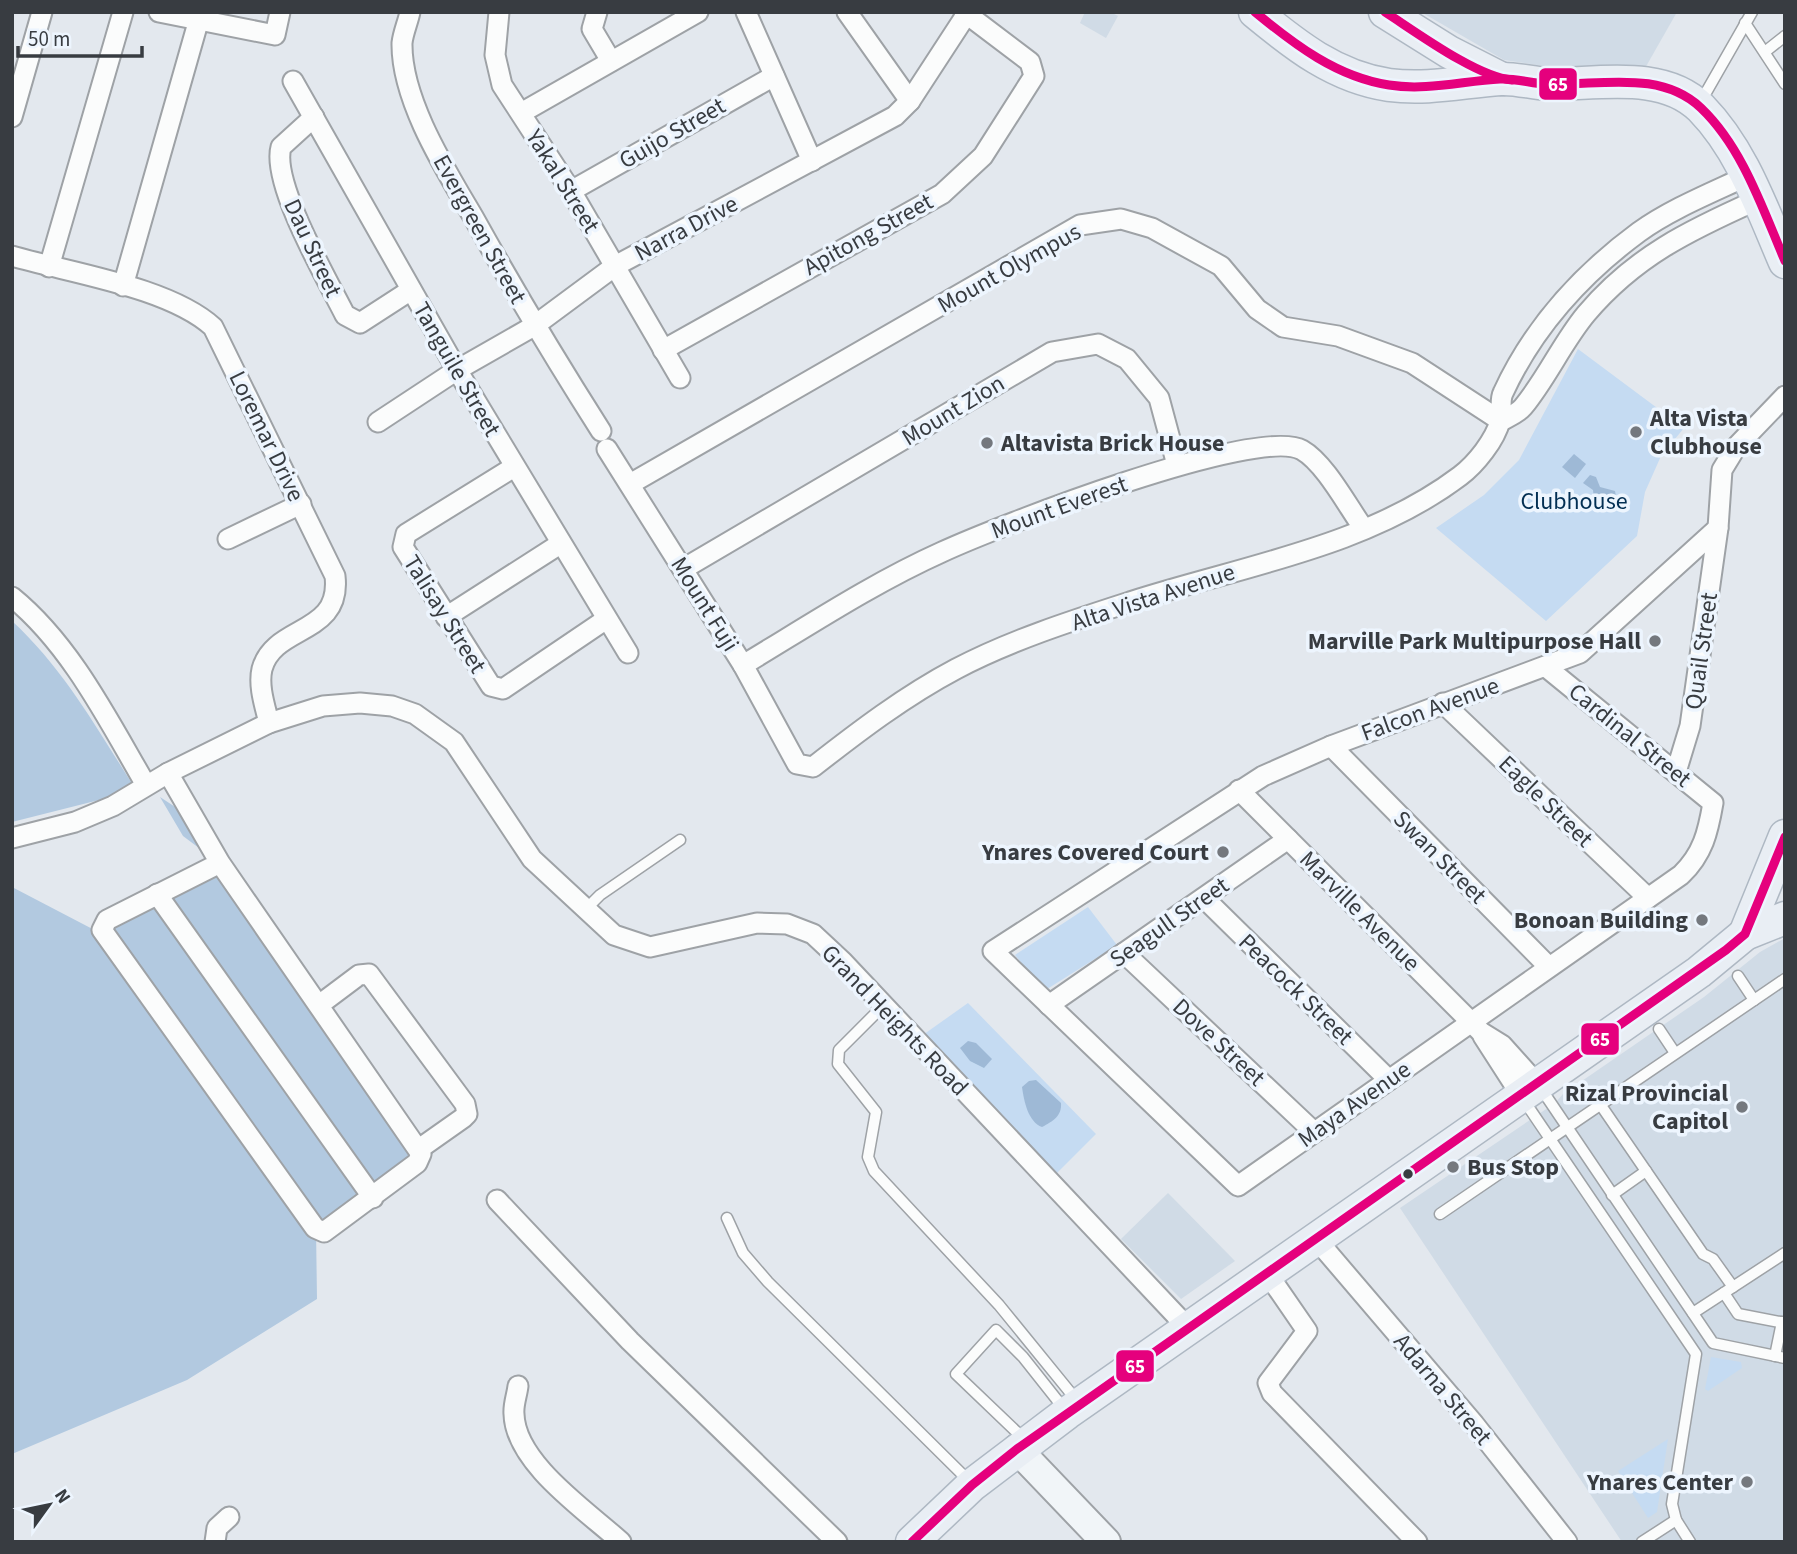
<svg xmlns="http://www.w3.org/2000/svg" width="1797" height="1554" font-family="'Source Sans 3',sans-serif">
<rect width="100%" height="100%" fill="#e3e8ee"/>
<g fill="#d0dbe6">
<path d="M1085,12H1110L1118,16L1106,38L1080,23Z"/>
<path d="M1421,12H1677L1644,70L1544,66L1504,60Z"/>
<path d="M1785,938V1542H1622L1400,1208L1555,1103L1563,1094L1704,997L1760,952Z"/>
<path d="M1168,1193L1235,1261L1181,1299L1121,1239Z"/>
</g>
<g fill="#c5dbf2">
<path d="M1578,349L1684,428L1661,456L1645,492L1637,536L1546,621L1436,528L1484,495L1519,460Z"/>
<path d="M1088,907L1117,945L1044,991L1015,955Z"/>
<path d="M968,1003L1096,1134L1054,1176L920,1037Z"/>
<path d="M1711,1357L1741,1362L1742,1368L1708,1391L1705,1389Z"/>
<path d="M1668,1439L1657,1512L1648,1518L1618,1471Z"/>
</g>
<g fill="#b2c9e0">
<path d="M12,621C63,668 96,727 133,785L107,798L12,822Z"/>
<path d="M160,797L195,820L417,1163L316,1228L317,1299L187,1380L12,1454V887L104,935L157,894L219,863L183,836Z"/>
</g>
<g fill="#9eb9d6">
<path d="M1574,454L1586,464L1575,478L1562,467Z"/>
<path d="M1590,475L1596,477L1600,487L1615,491L1617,502L1614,507L1604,508L1594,500L1593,490L1583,483Z"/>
<path d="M968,1041L976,1043L992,1059L984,1068L970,1061L960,1048Z"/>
<path d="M1036,1080L1061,1103C1062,1116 1053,1121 1042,1127C1028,1122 1024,1101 1022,1087L1029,1081Z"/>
</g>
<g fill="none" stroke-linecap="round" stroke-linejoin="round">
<g stroke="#9ea2a6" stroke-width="13">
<g id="lane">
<path d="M1745,23L1785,84"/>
<path d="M1766,51L1785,36"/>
<path d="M1700,103L1752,12"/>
<path d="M585,910L600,895L680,840"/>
<path d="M1738,976L1754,1000"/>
<path d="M883,1006L839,1050L838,1064L876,1112L868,1157L874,1171L999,1305L1078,1402"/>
<path d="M1659,1029L1675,1053"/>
<path d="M1540,1087L1713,1343L1785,1358"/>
<path d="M1523,1099L1696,1354L1672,1504L1676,1520L1690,1542"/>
<path d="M1600,1104L1703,1254L1713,1259L1733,1287"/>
<path d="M1612,1195L1646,1171"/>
<path d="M1440,1214L1785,979"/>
<path d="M727,1218L743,1253L768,1282L969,1481"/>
<path d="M1724,1293L1738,1314L1785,1323"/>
<path d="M1693,1313L1785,1253"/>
<path d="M1775,1356L1782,1322"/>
<path d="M1024,1439L956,1374L996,1330L1023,1357L1065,1410"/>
<path d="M1642,1542L1676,1520"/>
</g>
</g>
<g stroke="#9ea2a6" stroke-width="23">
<g id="street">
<path d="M159,12L275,35L280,12"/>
<path d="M410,12C408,22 403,33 402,43C401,101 447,172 475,220C515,292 557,362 601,431"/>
<path d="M499,12L495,55L502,85L571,191L680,378"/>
<path d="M597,12L592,29L611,61"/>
<path d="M746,12L812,161"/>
<path d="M847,12L910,101"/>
<path d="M293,81L457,370L628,653"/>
<path d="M521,113L698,12"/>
<path d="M12,117L42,12"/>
<path d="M314,117L281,147C271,183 327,279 345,315L360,323L411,290"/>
<path d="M571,191L774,76"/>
<path d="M12,256C70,273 169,287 213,327L335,576C342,636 274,624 262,669C258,686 265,706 269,723"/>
<path d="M49,267L123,12"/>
<path d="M123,286L201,12"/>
<path d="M663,350L942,194L983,156L1034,76L1030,62L964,12"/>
<path d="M1501,421C1508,417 1518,413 1523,407C1547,378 1562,343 1586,314C1635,256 1690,230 1757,200"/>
<path d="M378,422L457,370L534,326L615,266L895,116L910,101L968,12"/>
<path d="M607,449L743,665L797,764L813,767C859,731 905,696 956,669C1011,640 1074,620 1133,601C1242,566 1366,547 1460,476C1476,464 1495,440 1500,421C1503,412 1499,401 1503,393C1533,328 1582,274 1639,232C1671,209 1711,193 1747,176"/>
<path d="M514,467L406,534L403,547L491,686L503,689L605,620"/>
<path d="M630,484L1080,225L1121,219L1152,228L1221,266L1257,309L1283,327L1338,336L1412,363L1501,421"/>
<path d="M228,539L301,504"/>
<path d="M683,569L1052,352L1098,344L1127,359L1159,398L1177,465"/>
<path d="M12,597C71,645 108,720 146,785"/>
<path d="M446,617L560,544"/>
<path d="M743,665C808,626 873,583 942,552C996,527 1257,425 1302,450C1325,463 1348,507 1364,529"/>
<path d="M1546,667L1713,803C1708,832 1703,854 1681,875L1238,1186L993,951L1263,776L1331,746L1580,653L1718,528"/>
<path d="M1443,703L1648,898"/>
<path d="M1331,746L1549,967"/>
<path d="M1676,772L1690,726L1718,528L1722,470L1736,447L1785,396"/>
<path d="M168,773L220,863L421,1154L417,1163L324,1232L315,1228L102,930L107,920L220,863"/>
<path d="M1239,790L1481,1032L1502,1045L1537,1084"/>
<path d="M12,838L75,822L113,806L168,773L269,723L323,706L360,703L392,706L415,714L454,742L532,859L614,935L650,947L757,923L787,924L813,934L843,962L1188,1328"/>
<path d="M157,894L373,1198"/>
<path d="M1204,898L1389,1080"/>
<path d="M1124,953L1314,1132"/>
<path d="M319,1005L359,975L369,974L465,1104L467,1114L463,1118L419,1149"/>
<path d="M1049,1005L1288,839"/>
<path d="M1483,1036L1521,1095"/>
<path d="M497,1200L630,1341L837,1542"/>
<path d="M1316,1239L1474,1424L1567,1542"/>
<path d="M1267,1273L1307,1331L1268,1383L1272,1393L1417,1542"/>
<path d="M518,1386C517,1395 513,1405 514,1414C515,1463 587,1511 621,1542"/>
<path d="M215,1542L217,1528L229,1517"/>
</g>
</g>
<g stroke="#9ea2a6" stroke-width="32">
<path id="secondary" d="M1017,1449L1106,1542"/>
</g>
<g stroke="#aeb8c3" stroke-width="35">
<g id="primary">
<path d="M1255,12C1295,45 1335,77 1389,85C1427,90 1461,82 1500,79C1515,78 1532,83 1547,84C1595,85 1662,69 1701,108C1742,150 1762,209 1785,262"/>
<path d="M1385,12L1449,52L1502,79"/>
<path d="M1745,934L1785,836"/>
<path d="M912,1542L972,1485L1067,1413L1699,972L1745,934L1785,918"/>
</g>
</g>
<use href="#lane" stroke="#fbfcfc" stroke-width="10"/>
<use href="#street" stroke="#fbfcfc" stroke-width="19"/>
<use href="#secondary" stroke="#f1f5f8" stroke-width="28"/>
<use href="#primary" stroke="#e9eef4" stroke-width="32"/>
<g stroke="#edf5fe" stroke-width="14">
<g id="bus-1">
<path d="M1255,12C1295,45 1337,77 1389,85C1426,91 1463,81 1500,79C1517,78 1532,84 1548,84C1599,86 1660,69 1701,108C1743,148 1763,210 1785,261"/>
<path d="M1385,12C1416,32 1477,77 1512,80"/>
<path d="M912,1542L972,1485L1017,1449L1726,950L1745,934L1785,837"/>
</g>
</g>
<use href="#bus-1" stroke="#e5007d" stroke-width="9"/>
</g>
<g fill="#74787e" stroke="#edf5fe" stroke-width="2.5">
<circle cx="1636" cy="432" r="7"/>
<circle cx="987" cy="443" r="7"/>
<circle cx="1655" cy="641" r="7"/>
<circle cx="1223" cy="852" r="7"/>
<circle cx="1702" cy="920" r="7"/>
<circle cx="1742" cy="1107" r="7"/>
<circle cx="1453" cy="1167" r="7"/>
<circle cx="1747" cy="1482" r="7"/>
</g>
<circle fill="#383c41" stroke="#edf5fe" stroke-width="2.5" cx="1408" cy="1174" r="6"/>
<g text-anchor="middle" stroke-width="7" stroke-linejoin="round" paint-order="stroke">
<g font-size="24" fill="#383c41" stroke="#edf5fe">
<text transform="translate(672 133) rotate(-30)" y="8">Guijo Street</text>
<text transform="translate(563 181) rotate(58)" y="8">Yakal Street</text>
<text transform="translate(686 228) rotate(-28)" y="8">Narra Drive</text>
<text transform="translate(480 229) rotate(61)" y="8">Evergreen Street</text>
<text transform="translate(868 234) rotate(-29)" y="8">Apitong Street</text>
<text transform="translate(313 248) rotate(65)" y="8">Dau Street</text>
<text transform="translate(1009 268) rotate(-29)" y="8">Mount Olympus</text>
<text transform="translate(457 369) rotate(60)" y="8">Tanguile Street</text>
<text transform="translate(953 410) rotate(-31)" y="8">Mount Zion</text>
<text transform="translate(267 436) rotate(64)" y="8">Loremar Drive</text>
<text transform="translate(1059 507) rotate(-20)" y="8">Mount Everest</text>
<text transform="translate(1153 597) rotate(-18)" y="8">Alta Vista Avenue</text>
<text transform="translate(705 604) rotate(58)" y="8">Mount Fuji</text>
<text transform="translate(445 614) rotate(58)" y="8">Talisay Street</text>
<text transform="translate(1701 651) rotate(-82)" y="8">Quail Street</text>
<text transform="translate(1430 709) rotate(-20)" y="8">Falcon Avenue</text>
<text transform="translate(1630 735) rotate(39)" y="8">Cardinal Street</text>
<text transform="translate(1546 801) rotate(44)" y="8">Eagle Street</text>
<text transform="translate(1440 857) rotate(45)" y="8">Swan Street</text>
<text transform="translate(1360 911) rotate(45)" y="8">Marville Avenue</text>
<text transform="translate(1169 922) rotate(-35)" y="8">Seagull Street</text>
<text transform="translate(1296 989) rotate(44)" y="8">Peacock Street</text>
<text transform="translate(895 1020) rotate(46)" y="8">Grand Heights Road</text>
<text transform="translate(1219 1042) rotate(43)" y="8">Dove Street</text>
<text transform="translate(1354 1104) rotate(-35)" y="8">Maya Avenue</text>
<text transform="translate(1443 1389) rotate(50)" y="8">Adarna Street</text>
</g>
<g font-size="24" font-weight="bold" fill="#383c41" stroke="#edf5fe" text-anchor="end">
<text x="1650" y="426" text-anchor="start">Alta Vista<tspan x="1650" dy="28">Clubhouse</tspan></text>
<text x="1001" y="451" text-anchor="start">Altavista Brick House</text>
<text x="1641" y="649">Marville Park Multipurpose Hall</text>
<text x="1209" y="860">Ynares Covered Court</text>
<text x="1688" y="928">Bonoan Building</text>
<text x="1728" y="1101">Rizal Provincial<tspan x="1728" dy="28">Capitol</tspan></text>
<text x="1467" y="1175" text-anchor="start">Bus Stop</text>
<text x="1733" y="1490">Ynares Center</text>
</g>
<g font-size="24" fill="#032f53" stroke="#edf5fe">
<text x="1574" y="509">Clubhouse</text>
</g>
</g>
<g stroke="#edf5fe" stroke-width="2.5">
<rect x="1538" y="67" width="40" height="34" rx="7" fill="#e5007d"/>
<rect x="1580" y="1022" width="40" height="34" rx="7" fill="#e5007d"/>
<rect x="1115" y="1349" width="40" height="34" rx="7" fill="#e5007d"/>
</g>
<g font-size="19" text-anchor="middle" font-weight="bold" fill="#fff">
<text x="1558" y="91">65</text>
<text x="1600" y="1046">65</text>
<text x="1135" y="1373">65</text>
</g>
<rect width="1797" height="1554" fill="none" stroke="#383c41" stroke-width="28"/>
<g transform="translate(49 1505) rotate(57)" stroke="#edf5fe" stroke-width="5" paint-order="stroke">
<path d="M0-5L12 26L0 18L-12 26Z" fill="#383c41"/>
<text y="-10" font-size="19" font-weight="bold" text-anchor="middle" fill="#383c41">N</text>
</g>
<path d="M18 46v10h124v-10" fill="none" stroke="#383c41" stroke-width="3.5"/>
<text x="28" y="46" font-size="21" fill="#383c41" stroke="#edf5fe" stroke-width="5" paint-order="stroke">50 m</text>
</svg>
